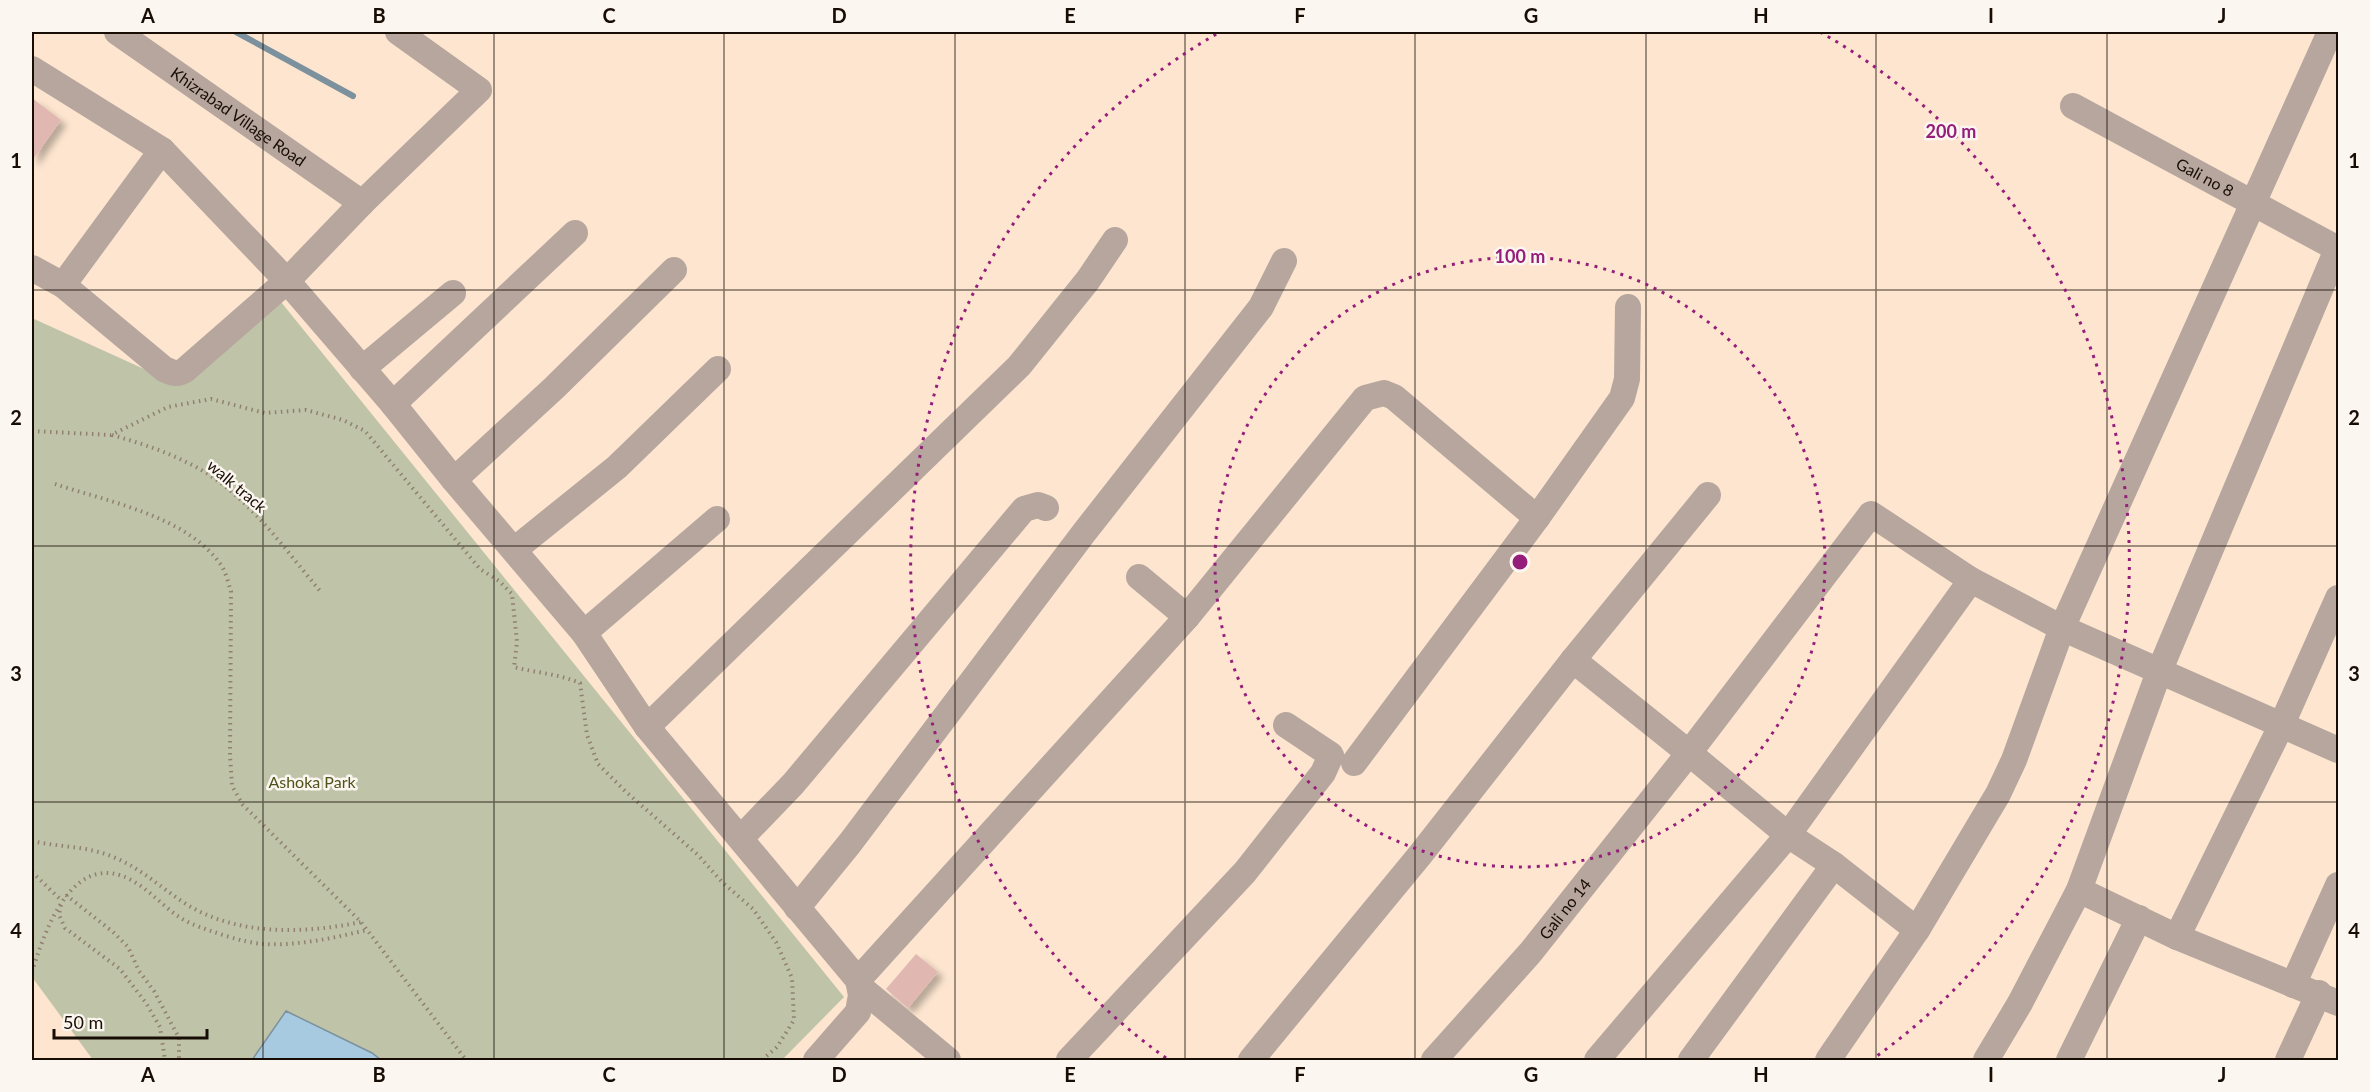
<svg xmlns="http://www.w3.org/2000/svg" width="2370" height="1092" font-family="Lato,sans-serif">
<defs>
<filter id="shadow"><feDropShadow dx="5.5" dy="5.5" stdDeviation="3" flood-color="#0004"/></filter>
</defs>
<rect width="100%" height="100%" fill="#fde5cf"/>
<path fill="#bfc4a9" d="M281,302L844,997L782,1060H93L32,977V318L177,384Z"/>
<path fill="#a7cae0" stroke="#7c919e" stroke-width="1.5" d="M286,1011L372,1053L381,1060H252Z"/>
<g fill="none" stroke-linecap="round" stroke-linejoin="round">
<path stroke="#7c919e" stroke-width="6" d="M236,32L353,96"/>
</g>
<g fill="#e1b7b1" filter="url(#shadow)">
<path d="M32,98L61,120L32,161Z"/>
<path d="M916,954L938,972L908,1008L886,989Z"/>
</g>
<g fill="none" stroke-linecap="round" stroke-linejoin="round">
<g stroke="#918070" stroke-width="4" stroke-dasharray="1.5 4.5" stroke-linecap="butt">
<path d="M32,431L111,435L168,407L211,399L265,413L306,410L343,420L365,431L480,569L499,581L512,594L517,642L514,667C537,673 559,674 580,683L587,735L598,764L625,791L698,855L722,882L753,909L776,942L792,978L794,1020L777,1047L762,1060"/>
<path d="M112,435C137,442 162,450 186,462C243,488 281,545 321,592"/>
<path d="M55,484C109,502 187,516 221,565C226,572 228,583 231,591L230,755L232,786L243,805L361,922L466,1060"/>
<path d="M32,841C58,847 88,846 113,857C141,868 161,888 186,904C237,936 304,934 361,922"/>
<path d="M32,872L62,901"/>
<path d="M66,895L113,932L128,947L139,971L154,991L179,1038V1060"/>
<path d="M61,905L59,915L65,928L120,969L146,1003L160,1027L165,1060"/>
<path d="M32,972C45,930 73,847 133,881C154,893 169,914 192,924C210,931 244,943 263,944C298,946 333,938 367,930"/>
</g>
<g stroke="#b6a69e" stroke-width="26">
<path id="s1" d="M117,32L362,203"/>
<path d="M32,69L162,150L287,281L393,404L454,480L584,633L647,727L858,980L861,995L858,1012L816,1060"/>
<path id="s2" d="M2073,106L2338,249"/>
<path d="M32,268L63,285L164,369C172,373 177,375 185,370L287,281L362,203L479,90L398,32"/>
<path d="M63,285L162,150"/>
<path d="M362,369L453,293"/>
<path d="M393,404L575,233"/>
<path d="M454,480L554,388L674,270"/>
<path d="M514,550L617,467L718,369"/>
<path d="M1139,577L1187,617"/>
<path d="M584,633L717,519"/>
<path d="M1573,660L1689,753L1788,835L1834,865L1917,930"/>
<path d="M647,727L1019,366L1088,280L1115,240"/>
<path d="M1354,763L1537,518L1622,398L1627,379L1628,307"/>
<path d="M741,838L793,784L1024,509L1038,505L1046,508"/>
<path d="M2079,890L2177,937L2338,1003"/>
<path d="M797,908L850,843L1083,534L1261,307L1284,261"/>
<path d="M2177,937L2282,724L2338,598"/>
<path d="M858,980L1187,617L1365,398L1384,393L1394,397L1537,518"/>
<path d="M2293,985L2338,885"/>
<path d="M860,987L948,1060"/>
<path d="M1069,1060L1245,872L1323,773L1331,755L1286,725"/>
<path d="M1251,1060L1420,855L1573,660L1708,495"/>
<path id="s3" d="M1434,1060L1530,953L1689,753L1871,514L1971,580L2062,628L2338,750"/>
<path d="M1597,1060L1788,835L1971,580"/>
<path d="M1691,1060L1834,865"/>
<path d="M1828,1060L1917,930L1998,794L2014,760L2062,628L2330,32"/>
<path d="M1986,1060L2020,1003L2079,890L2159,672L2338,247"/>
<path d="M2069,1060L2139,918"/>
<path d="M2288,1060L2319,993"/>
</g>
</g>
<path fill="none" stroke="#170d05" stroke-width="1.5" stroke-opacity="0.55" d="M263,32V1060M494,32V1060M724,32V1060M955,32V1060M1185,32V1060M1415,32V1060M1646,32V1060M1876,32V1060M2107,32V1060M32,290H2338M32,546H2338M32,802H2338"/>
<g fill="none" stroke="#951e7a" stroke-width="3" stroke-dasharray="3 6">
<circle cx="1520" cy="562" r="305"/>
<path d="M1166 1058A609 609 0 0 1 1220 32M1820 32A609 609 0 0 1 1874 1058"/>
</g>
<g text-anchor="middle" stroke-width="5" stroke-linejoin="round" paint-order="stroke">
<g font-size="16" fill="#170d05" stroke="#fcf6f0">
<text dy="6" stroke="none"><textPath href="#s1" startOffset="148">Khizrabad Village Road</textPath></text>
<text dy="6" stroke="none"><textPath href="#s2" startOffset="150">Gali no 8</textPath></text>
<text transform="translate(237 486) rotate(40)" y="6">walk track</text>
<text dy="6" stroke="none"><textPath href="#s3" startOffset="200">Gali no 14</textPath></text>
</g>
<g font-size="16" fill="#4d531a" stroke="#fcf6f0">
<text x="312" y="788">Ashoka Park</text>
</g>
</g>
<circle cx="1520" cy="562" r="9" fill="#951e7a" stroke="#fcf6f0" stroke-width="3"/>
<g font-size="18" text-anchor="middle" font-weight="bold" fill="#951e7a" stroke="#fcf6f0" stroke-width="5" stroke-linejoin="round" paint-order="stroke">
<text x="1951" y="138">200 m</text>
<text x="1520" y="263">100 m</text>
</g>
<rect width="2370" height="1092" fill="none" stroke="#fcf6f0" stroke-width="66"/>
<path d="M54 1029v9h153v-9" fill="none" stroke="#170d05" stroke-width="3"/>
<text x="63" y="1029" font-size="18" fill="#170d05" stroke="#fcf6f0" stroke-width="4.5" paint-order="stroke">50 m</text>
<rect x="33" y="33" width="2304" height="1026" fill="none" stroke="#170d05" stroke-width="2"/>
<g font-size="20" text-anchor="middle" font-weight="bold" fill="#170d05">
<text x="148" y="23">A</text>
<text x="379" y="23">B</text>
<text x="609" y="23">C</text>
<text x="839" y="23">D</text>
<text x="1070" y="23">E</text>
<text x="1300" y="23">F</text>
<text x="1531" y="23">G</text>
<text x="1761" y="23">H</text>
<text x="1991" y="23">I</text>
<text x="2222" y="23">J</text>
<text x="16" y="168">1</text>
<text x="2354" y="168">1</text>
<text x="16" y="425">2</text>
<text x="2354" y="425">2</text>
<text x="16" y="681">3</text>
<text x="2354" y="681">3</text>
<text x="16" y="938">4</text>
<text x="2354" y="938">4</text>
<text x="148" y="1082">A</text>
<text x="379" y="1082">B</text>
<text x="609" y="1082">C</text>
<text x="839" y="1082">D</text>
<text x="1070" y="1082">E</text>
<text x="1300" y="1082">F</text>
<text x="1531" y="1082">G</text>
<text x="1761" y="1082">H</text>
<text x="1991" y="1082">I</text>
<text x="2222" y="1082">J</text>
</g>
</svg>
